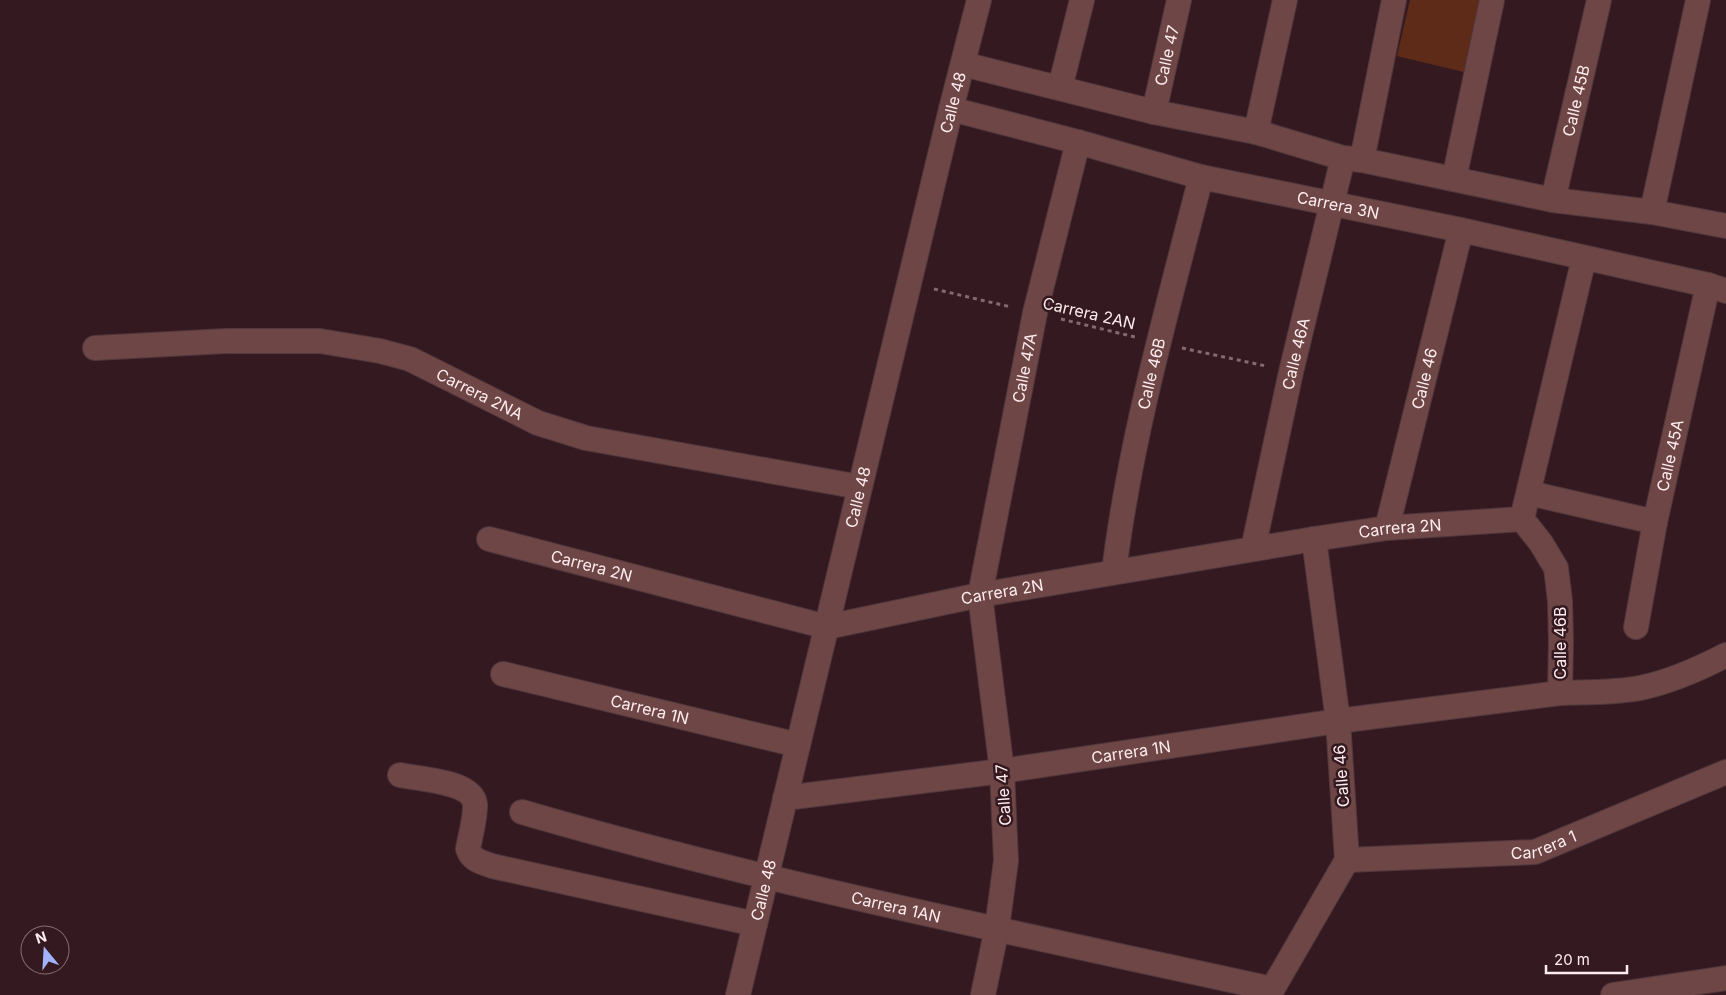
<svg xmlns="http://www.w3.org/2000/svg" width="1726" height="995" font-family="Inter,sans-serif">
<rect width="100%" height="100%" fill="#341a20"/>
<path fill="#5e2b18" d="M1410,0H1482L1468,73L1397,56Z"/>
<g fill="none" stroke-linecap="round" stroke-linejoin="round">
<g stroke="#50373d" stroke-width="26">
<g id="minor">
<path d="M963,64L1154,112L1256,132L1343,158L1362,160L1553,200L1652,212L1726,226"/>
<path d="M1060,88L1082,0"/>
<path id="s1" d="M951,109L1078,142L1201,177L1461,230L1708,285L1726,291"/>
<path id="s2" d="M1154,112L1179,0"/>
<path d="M1256,132L1285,0"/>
<path d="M1362,160L1394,0"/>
<path d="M1454,179L1492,0"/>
<path id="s3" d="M1553,200L1599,0"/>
<path d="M1652,212L1698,0"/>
<path id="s4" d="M95,348L226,341H320L380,351L410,359L538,423L586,438L860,487"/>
<path d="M1529,493L1655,522"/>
<path d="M1522,519L1584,258"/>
<path id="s5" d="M1387,528L1461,230"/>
<path id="s6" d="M489,539L827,627L980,595L1314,539L1387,528L1522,519"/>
<path id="s7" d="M1253,549L1291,372L1343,158"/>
<path id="s8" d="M1114,572C1130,439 1168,307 1201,177"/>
<path id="s9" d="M1636,627L1655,522L1708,285"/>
<path id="s10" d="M503,674L798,745"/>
<path d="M1560,693C1586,692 1614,693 1640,688C1670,682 1699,669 1726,655"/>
<path d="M400,775C419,779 472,781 475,804C476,816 470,837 468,849C472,861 482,862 492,866L755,924"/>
<path id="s11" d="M785,798L1002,771L1338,721L1560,693L1561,641L1560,601L1556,568L1541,543L1522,519"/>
<path id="s12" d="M522,812C769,884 1022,934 1272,989"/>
<path id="s13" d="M1347,860L1535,852L1726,772"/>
<path id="s14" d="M738,995L951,109L979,0"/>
<path id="s15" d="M983,995L997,928L1006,861L1002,771L980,595L1035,313L1078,142"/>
<path d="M1269,995L1347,860L1338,721L1314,539"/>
<path d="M1613,995L1726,978"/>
</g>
</g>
<g stroke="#826b70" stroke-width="3" stroke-dasharray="4 4" stroke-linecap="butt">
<path d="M934,289L1011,307"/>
<path d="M1061,319L1135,337"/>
<path d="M1182,348L1266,366"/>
</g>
<use href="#minor" stroke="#6d4645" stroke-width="24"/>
</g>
<g text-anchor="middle" stroke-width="5" stroke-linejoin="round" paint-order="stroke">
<g font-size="16" fill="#ffecef" stroke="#341a20">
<text dy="6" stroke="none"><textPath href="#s2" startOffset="58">Calle 47</textPath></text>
<text dy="6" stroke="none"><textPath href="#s3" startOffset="102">Calle 45B</textPath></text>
<text dy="6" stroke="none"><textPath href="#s14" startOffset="918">Calle 48</textPath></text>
<text dy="6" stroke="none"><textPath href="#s1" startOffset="399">Carrera 3N</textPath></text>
<text transform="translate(1089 313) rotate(13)" y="6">Carrera 2AN</text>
<text dy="6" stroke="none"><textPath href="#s7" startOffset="200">Calle 46A</textPath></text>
<text dy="6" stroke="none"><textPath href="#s15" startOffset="635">Calle 47A</textPath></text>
<text dy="6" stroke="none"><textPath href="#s8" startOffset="202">Calle 46B</textPath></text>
<text dy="6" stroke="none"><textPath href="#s5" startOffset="154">Calle 46</textPath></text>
<text dy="6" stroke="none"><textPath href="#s4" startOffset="395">Carrera 2NA</textPath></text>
<text dy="6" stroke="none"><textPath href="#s9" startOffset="175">Calle 45A</textPath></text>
<text dy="6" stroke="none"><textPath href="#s14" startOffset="512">Calle 48</textPath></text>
<text dy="6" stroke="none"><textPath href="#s6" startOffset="931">Carrera 2N</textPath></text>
<text dy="6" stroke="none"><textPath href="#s6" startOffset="106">Carrera 2N</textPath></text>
<text dy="6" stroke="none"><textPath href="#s6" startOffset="528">Carrera 2N</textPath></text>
<text transform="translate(1560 643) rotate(-90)" y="6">Calle 46B</text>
<text dy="6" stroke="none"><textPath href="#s10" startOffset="151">Carrera 1N</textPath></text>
<text dy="6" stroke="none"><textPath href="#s11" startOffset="349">Carrera 1N</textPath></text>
<text transform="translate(1341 776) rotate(-94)" y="6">Calle 46</text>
<text transform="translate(1003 795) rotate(-94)" y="6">Calle 47</text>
<text dy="6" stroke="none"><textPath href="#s13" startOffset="198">Carrera 1</textPath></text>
<text dy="6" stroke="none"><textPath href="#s14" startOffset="108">Calle 48</textPath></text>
<text dy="6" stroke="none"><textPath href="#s12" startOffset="386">Carrera 1AN</textPath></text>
</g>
</g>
<g transform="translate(45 950) rotate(342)"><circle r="24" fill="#341a20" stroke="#856e73"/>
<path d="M0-4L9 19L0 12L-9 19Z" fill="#a2b2fd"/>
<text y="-8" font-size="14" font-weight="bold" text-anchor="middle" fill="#ffecef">N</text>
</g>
<path d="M1546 965v8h81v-8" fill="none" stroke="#ffecef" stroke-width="2.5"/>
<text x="1554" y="965" font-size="15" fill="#ffecef" stroke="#341a20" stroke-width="4" paint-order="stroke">20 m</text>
</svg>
